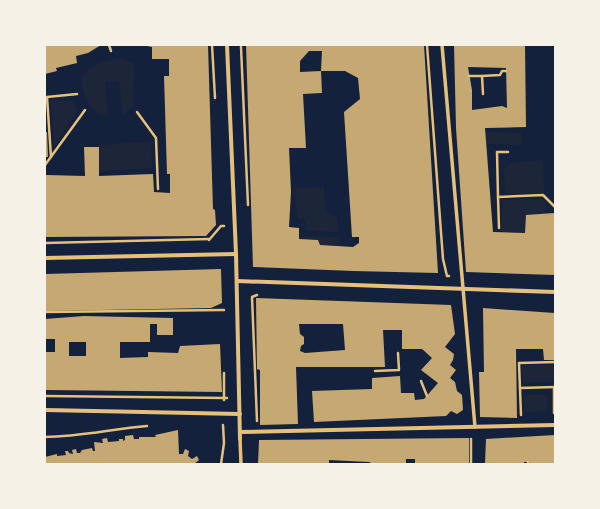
<svg xmlns="http://www.w3.org/2000/svg" width="600" height="509" font-family="'Noto Sans',sans-serif">
<rect width="100%" height="100%" fill="#14213d"/>
<g fill="#1d2539">
<path d="M120,58L132,63L134,67L133,104L127,113L123,116L119,81L105,82L108,117C88,111 83,96 81,77C90,65 106,60 120,58Z"/>
<path d="M51,100L73,101L77,111L54,147Z"/>
<path d="M485,132L522,133V145L486,144Z"/>
<path d="M151,141L152,168L99,171V145Z"/>
<path d="M543,160L544,193L505,194L504,168L511,163Z"/>
<path d="M324,187L325,210L337,218L339,232L307,231L306,219H298L293,188Z"/>
<path d="M542,199L545,201L546,214L526,215L525,233L501,232L503,200Z"/>
<path d="M299,236L339,237L340,246L320,245L318,240L299,239Z"/>
<rect x="522" y="365" width="33" height="17"/>
<path d="M524,395H547V411L524,412Z"/>
</g>
<g fill="#c6a872" fill-rule="evenodd">
<path d="M45,45H101L88,53L76,56L77,63L56,68L57,71L45,74Z"/>
<path d="M142,45H208L213,209L215,210L216,225L206,236L45,237L46,175L85,176L84,147H99V176L153,174L154,192L170,193V174H167L164,76H169V59H152V47Z"/>
<path d="M246,45H424L438,273L353,271L253,267ZM309,51H322L321,71H345L358,78L360,99L344,112L352,237H359V243L353,247L320,245L318,240L299,239V228L289,227L291,192L289,148H306L303,94L322,93L321,71L300,72V61Z"/>
<path d="M454,45H525L526,127L485,128L493,232L525,233L526,215L554,213L555,275L466,272L456,128ZM468,67L506,68L507,108L502,106L472,110V90Z"/>
<path d="M45,132H47L48,157H45Z"/>
<path d="M221,269L222,303L211,308L45,311V274Z"/>
<path d="M256,298L451,305L455,334L445,347L454,354L453,360L450,365L456,370L450,378L455,382L457,391L462,395L463,410L457,414L451,411L446,416L314,422L312,391L372,389V378L400,376L401,393H414L415,400L424,399L438,383L421,370L432,358L422,349H402V330H383L385,367H296L298,424L260,425V370L257,369ZM299,324H343L345,350L305,353L300,351L301,346L304,344V337L300,334Z"/>
<path d="M483,308L555,313V360H544L543,349H516L517,418L480,417L479,372H484Z"/>
<path d="M84,316L173,318V335H157V324H150V342H120V358L148,357V352L178,353L180,346L220,344L222,392L45,390V352H55V339H45V319ZM69,342H86V356H69Z"/>
<path d="M178,430L179,454H183L185,449L189,451L188,456L192,459L197,456L199,460L194,464H45V457L57,454V456L66,455L65,451H68L69,453L73,454L72,450L76,449L77,453H80L82,450L92,448L93,451H95L94,442L103,443L102,439L107,438L108,442L119,441V439H123V441L125,440V436L133,435L134,439H139V437H156L155,435Z"/>
<path d="M555,435V464H532L528,462H524V464H485L486,439Z"/>
<path d="M469,438V464H415V459H406V464H373L369,462L329,460V464H258L259,440Z"/>
</g>
<g fill="none" stroke-linecap="round" stroke-linejoin="round">
<g stroke="#e5c07b" stroke-width="2.5">
<path d="M109,45L111,51"/>
<path d="M212,45L215,98"/>
<path d="M427,45L443,259L447,276H449"/>
<path d="M241,47L248,205"/>
<path d="M469,76H482L483,94"/>
<path d="M482,76L500,75L502,71H506"/>
<path d="M137,112L156,138L158,189"/>
<path d="M51,157L47,97L77,94"/>
<path d="M45,165L85,110"/>
<path d="M498,197L497,152H508"/>
<path d="M499,228L498,197L543,195L555,207"/>
<path d="M209,240L221,226H224"/>
<path d="M45,243L209,239"/>
<path d="M45,312L224,310"/>
<path d="M375,371L399,370L398,353"/>
<path d="M421,381L427,396"/>
<path d="M520,388L555,387"/>
<path d="M554,388V413"/>
<path d="M45,396L227,398"/>
<path d="M224,400V373"/>
<path d="M521,415L519,363L555,362"/>
<path d="M257,421L252,297L257,295"/>
<path d="M45,437C79,437 112,429 147,426"/>
<path d="M471,439V464"/>
<path d="M221,464L224,443L223,425"/>
<path d="M528,464V462"/>
</g>
<g stroke="#e5c07b" stroke-width="3.5">
<path d="M442,45L475,427"/>
<path d="M240,439L241,464"/>
</g>
<g stroke="#e5c07b" stroke-width="4">
<path d="M227,45L236,254L240,439"/>
<path d="M45,258L236,254"/>
<path d="M237,281L555,292"/>
<path d="M45,410L240,414"/>
<path d="M240,432L555,425"/>
</g>
</g>
<rect width="600" height="509" fill="none" stroke="#f6f1e7" stroke-width="92"/>
</svg>
